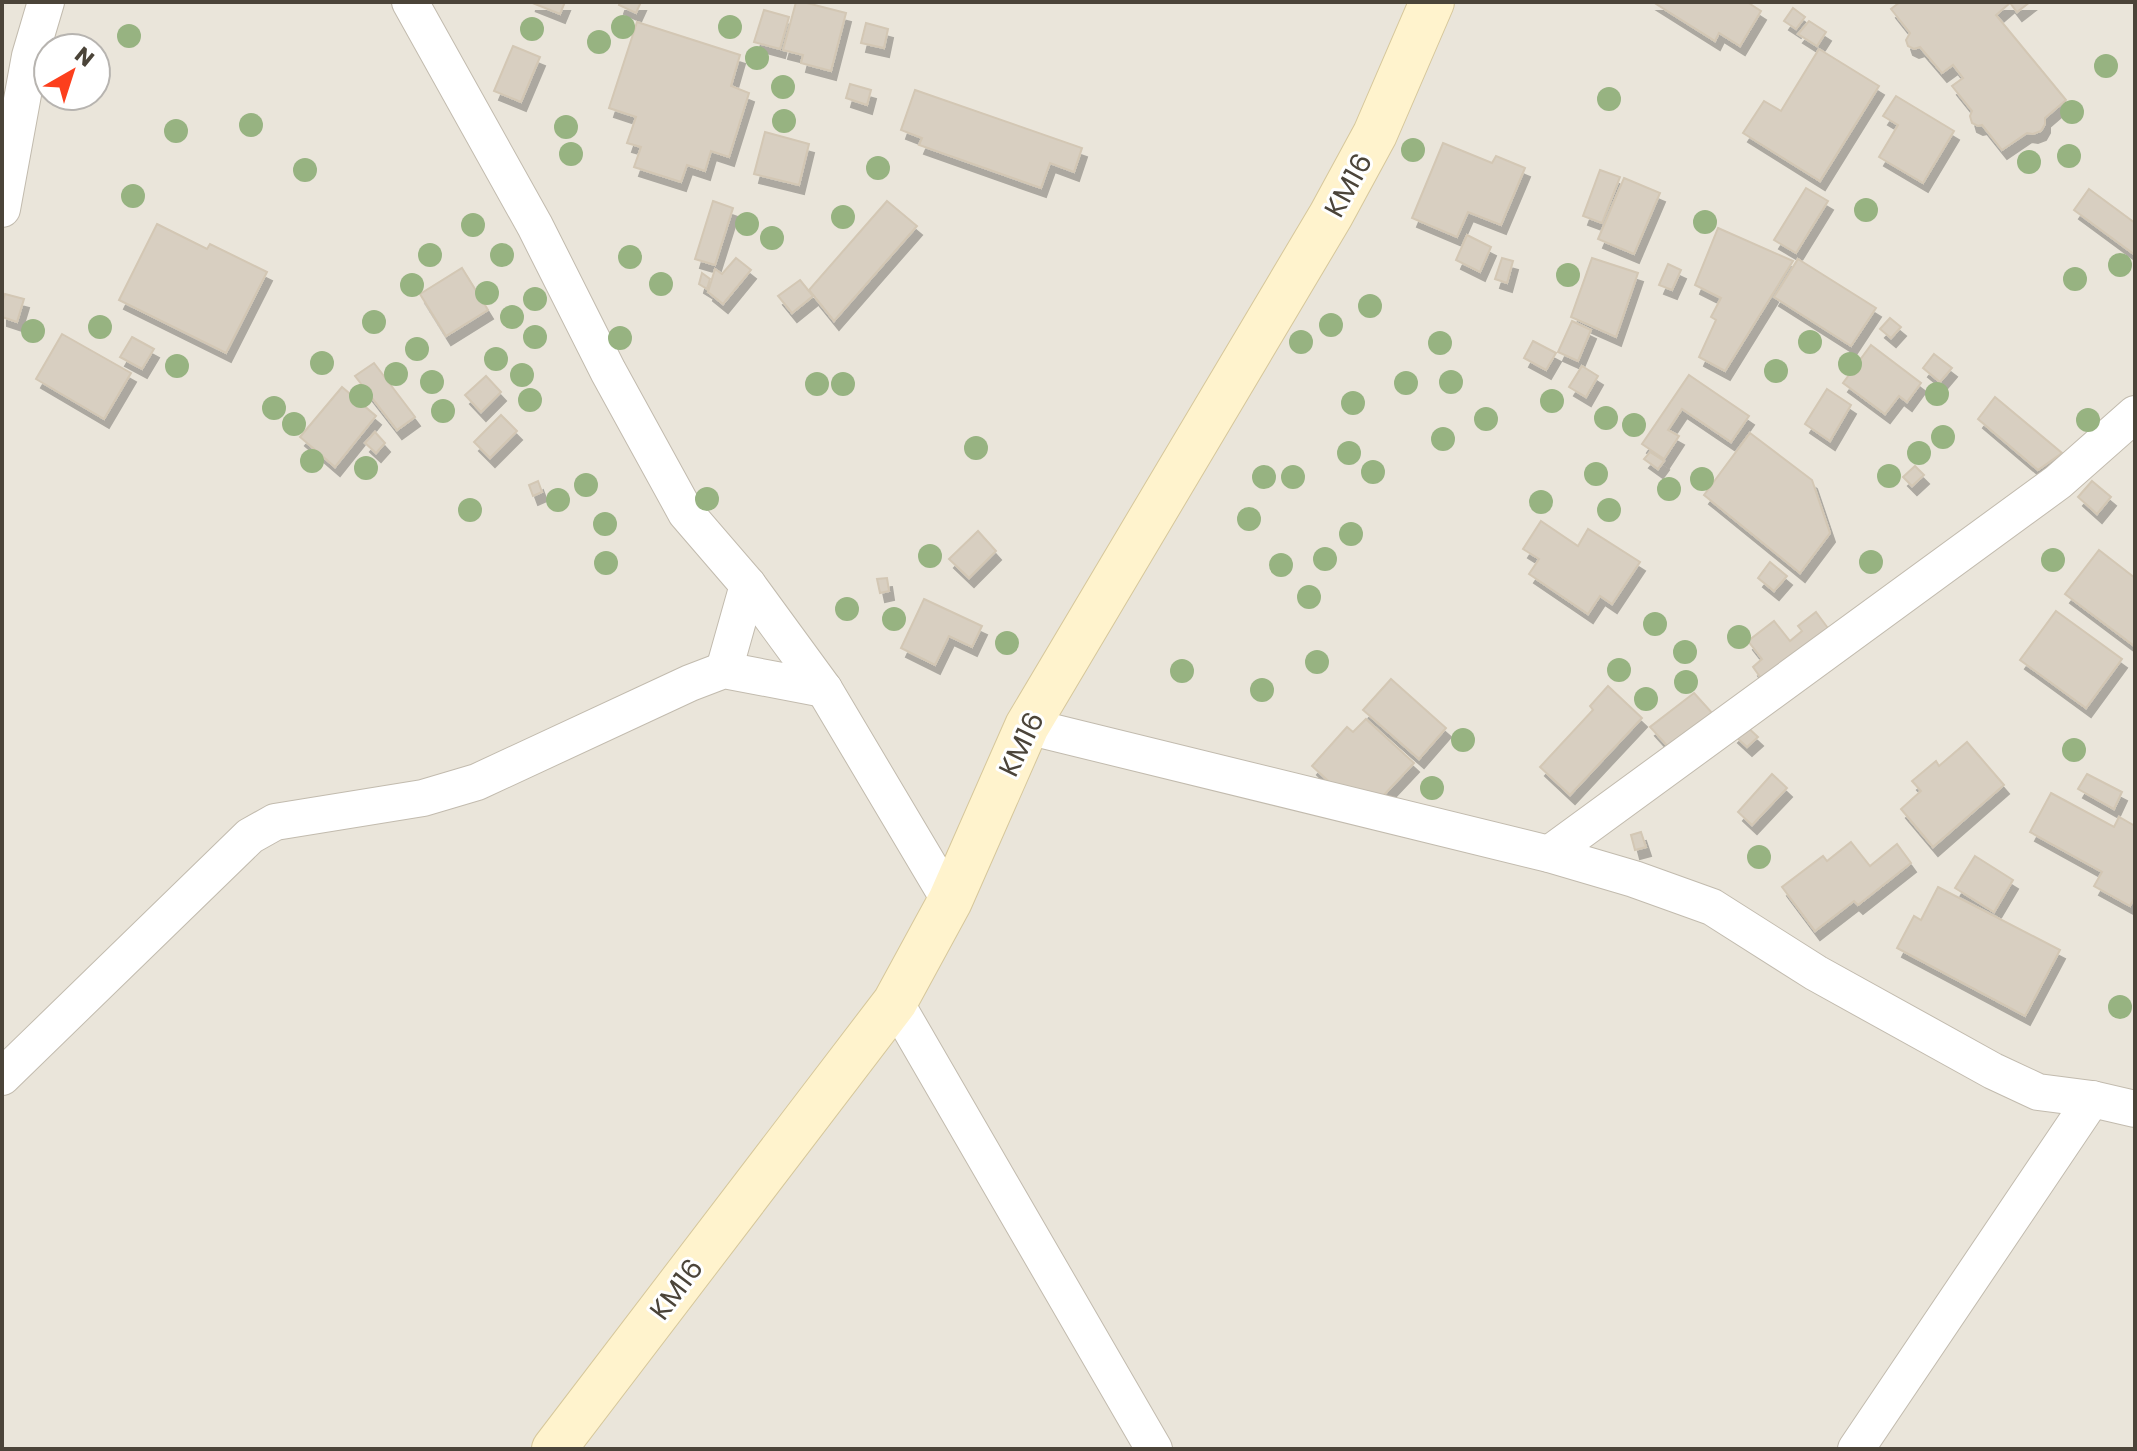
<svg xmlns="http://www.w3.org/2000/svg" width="2137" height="1451" font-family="Poppins,sans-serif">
<defs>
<filter id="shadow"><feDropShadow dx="5" dy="9" stdDeviation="0" flood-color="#0004"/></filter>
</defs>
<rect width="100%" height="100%" fill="#f6f3ec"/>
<path fill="#eae5da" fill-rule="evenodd" d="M2,2H2135V1449H2ZM48,48H96V96H48Z"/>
<g fill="#d8cfc1" stroke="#d3c7b4" stroke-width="2" filter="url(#shadow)">
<path d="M530,2H565L560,14Z"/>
<path d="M620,2H641L636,13L619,5Z"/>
<path d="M796,2H803L846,13L831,71L801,63L803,55L783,50Z"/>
<path d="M1653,2H1747L1761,11L1740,46L1719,33L1715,41Z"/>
<path d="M1900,2H2030L2017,12L2010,3L1996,15L2066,100L2045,118V124L2041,131L2033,134L2027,133L2002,150L1982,125L1978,126L1972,123L1970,116L1972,111L1952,86L1963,78L1953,65L1942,73L1920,47L1914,49L1908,46L1906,40L1910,33L1891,9Z"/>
<path d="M1793,8L1805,17L1796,29L1784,21Z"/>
<path d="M764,10L789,17L780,49L754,42Z"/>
<path d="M1809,21L1826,32L1817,46L1798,34Z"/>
<path d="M637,22L740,55L731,86L749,93L729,157L711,151L705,171L687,165L681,182L634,167L641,147L627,143L636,117L609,108Z"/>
<path d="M866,23L888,29L884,48L861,43Z"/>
<path d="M513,46L540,57L521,102L494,91Z"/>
<path d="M1819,49L1879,86L1820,181L1743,133L1764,101L1781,111Z"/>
<path d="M850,84L871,90L867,105L846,98Z"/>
<path d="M915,90L1082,148L1074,172L1050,163L1041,188L919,145L922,138L901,130Z"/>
<path d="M1896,96L1954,131L1923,183L1879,157L1898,125L1883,116Z"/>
<path d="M765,132L809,144L799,185L754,174Z"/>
<path d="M1443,143L1492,163L1496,156L1525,168L1501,225L1468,212L1457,237L1412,218Z"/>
<path d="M1600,170L1620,177L1602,223L1583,216Z"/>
<path d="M1624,178L1660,193L1634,254L1598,239Z"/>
<path d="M1806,188L1828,201L1796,253L1774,240Z"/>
<path d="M2089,189L2135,223V255L2074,210Z"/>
<path d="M713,201L733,208L715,265L695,259Z"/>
<path d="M887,201L917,226L834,321L809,290Z"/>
<path d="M157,224L207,249L210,244L267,272L226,353L119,300Z"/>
<path d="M1718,228L1793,261L1725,371L1699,357L1716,320L1711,317L1721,298L1695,285Z"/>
<path d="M1467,235L1491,247L1480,272L1456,260Z"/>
<path d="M736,258L751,270L723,304L708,292L715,269L722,274Z"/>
<path d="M1502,258L1513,261L1507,283L1495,279Z"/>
<path d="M1592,258L1638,273L1616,337L1571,317Z"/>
<path d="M1798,259L1876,308L1851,346L1774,297Z"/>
<path d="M1668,264L1681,270L1672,290L1659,285Z"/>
<path d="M462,268L488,310L446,336L420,294Z"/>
<path d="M702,273L710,279L707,289L699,284Z"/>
<path d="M800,280L813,296L792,313L778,296Z"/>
<path d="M5,294L24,299L17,322L2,317V303Z"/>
<path d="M1890,318L1901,327L1891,338L1880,329Z"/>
<path d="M1572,321L1591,330L1578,361L1558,352Z"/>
<path d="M62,334L131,373L104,419L36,379Z"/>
<path d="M132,337L154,349L142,369L120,357Z"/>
<path d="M1533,341L1556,353L1546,370L1524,358Z"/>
<path d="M1871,345L1921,383L1907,402L1899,396L1885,414L1843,383Z"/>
<path d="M1934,354L1952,368L1940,382L1923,368Z"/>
<path d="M374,363L415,417L397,430L355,376Z"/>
<path d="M1582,366L1598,376L1586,397L1569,387Z"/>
<path d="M1689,375L1749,416L1731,442L1682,409L1668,430L1679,436L1664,459L1642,444Z"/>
<path d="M486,376L501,392L481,412L465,395Z"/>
<path d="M342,387L376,416L335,467L300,437Z"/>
<path d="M1827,389L1851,405L1830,441L1805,424Z"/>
<path d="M1995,397L2062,453L2038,470L1978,419Z"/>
<path d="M501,415L517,431L490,458L474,442Z"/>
<path d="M375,432L385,443L376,453L365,443Z"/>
<path d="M1750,433L1812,480L1830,533L1800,573L1704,495Z"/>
<path d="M1650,452L1664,461L1658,469L1644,459Z"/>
<path d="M1915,466L1924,475L1912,486L1903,477Z"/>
<path d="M538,481L542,492L533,496L529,485Z"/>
<path d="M2092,481L2111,497L2097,514L2078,497Z"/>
<path d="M1541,521L1578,546L1588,529L1640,562L1612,604L1600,596L1588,614L1529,574L1539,559L1523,549Z"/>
<path d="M978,531L996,551L969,578L949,559Z"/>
<path d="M2099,550L2135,578V642L2133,645L2065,594Z"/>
<path d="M1770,562L1787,576L1774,591L1758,578Z"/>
<path d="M887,578L889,591L880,593L877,579Z"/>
<path d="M924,599L982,626L972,647L949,636L935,665L901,648Z"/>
<path d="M2056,611L2122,659L2086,708L2020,660Z"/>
<path d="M1816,612L1830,631L1763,681L1753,667L1762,659L1748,641L1774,621L1790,641L1802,631L1798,626Z"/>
<path d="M1391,679L1446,728L1419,759L1363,710Z"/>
<path d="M1608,686L1642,718L1570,795L1540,767L1593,710L1590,706Z"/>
<path d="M1694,693L1714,715L1670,749L1650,727Z"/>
<path d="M1366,719L1414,763L1365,815L1312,766L1347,727L1353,732Z"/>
<path d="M1744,724L1758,737L1747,747L1733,734Z"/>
<path d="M1967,742L2004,785L1933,847L1901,809L1921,791L1912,781L1936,761L1939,766Z"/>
<path d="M1772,774L1787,788L1752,825L1738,812Z"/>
<path d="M2087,774L2122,792L2114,809L2078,789Z"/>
<path d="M2051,793L2114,827L2119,817L2135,826V897L2130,906L2094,886L2102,872L2030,832Z"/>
<path d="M1641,832L1646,847L1635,850L1631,835Z"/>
<path d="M1851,842L1870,866L1897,844L1911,863L1858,905L1854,901L1815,931L1782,887L1823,856L1827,861Z"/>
<path d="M1975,856L2013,880L1994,912L1955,888Z"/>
<path d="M1938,887L2060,950L2025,1016L1897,948L1914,916L1921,920Z"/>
</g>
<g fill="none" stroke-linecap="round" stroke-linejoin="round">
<g stroke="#c2bbae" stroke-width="38">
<g id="street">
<path d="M410,2L535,226L608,371L686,513L748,585L824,689L950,901"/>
<path d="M2,209L30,56L46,2"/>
<path d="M724,670L748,585"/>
<path d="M1027,726L1549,854L1634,879L1712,907L1816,973L1993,1071L2038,1092L2092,1099L2135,1109"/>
<path d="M1549,854L2058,482L2135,414"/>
<path d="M895,1002L1154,1449"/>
<path d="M2,1077L250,836L275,822L423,798L477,782L690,683L724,670L824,689"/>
<path d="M1856,1449L2092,1099"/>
</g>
</g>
<g stroke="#d6c79b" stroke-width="46">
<path id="secondary" d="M554,1449L895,1002L950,901L1027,726L1331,215L1375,134L1432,2"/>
</g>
<use href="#street" stroke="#fff" stroke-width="36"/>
<use href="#secondary" stroke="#fff3cd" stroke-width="44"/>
</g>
<g fill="#97b381">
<circle cx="623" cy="27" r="12"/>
<circle cx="730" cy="27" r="12"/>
<circle cx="532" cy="29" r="12"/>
<circle cx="129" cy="36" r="12"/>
<circle cx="599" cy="42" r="12"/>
<circle cx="757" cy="58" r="12"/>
<circle cx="2106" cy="66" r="12"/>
<circle cx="783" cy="87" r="12"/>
<circle cx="1609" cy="99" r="12"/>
<circle cx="2072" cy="112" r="12"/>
<circle cx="784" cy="121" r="12"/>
<circle cx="251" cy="125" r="12"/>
<circle cx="566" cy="127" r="12"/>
<circle cx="176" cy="131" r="12"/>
<circle cx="1413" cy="150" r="12"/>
<circle cx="571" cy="154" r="12"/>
<circle cx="2069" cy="156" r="12"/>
<circle cx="2029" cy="162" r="12"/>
<circle cx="878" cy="168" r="12"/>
<circle cx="305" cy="170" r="12"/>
<circle cx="133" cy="196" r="12"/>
<circle cx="1866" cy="210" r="12"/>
<circle cx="843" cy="217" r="12"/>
<circle cx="1705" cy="222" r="12"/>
<circle cx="747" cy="224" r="12"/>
<circle cx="473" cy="225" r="12"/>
<circle cx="772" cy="238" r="12"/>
<circle cx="430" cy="255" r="12"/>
<circle cx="502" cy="255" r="12"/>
<circle cx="630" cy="257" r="12"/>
<circle cx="2120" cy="265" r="12"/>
<circle cx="1568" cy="275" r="12"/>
<circle cx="2075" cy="279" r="12"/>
<circle cx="661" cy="284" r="12"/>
<circle cx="412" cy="285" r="12"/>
<circle cx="487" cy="293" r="12"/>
<circle cx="535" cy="299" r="12"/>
<circle cx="1370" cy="306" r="12"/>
<circle cx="512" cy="317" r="12"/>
<circle cx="374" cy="322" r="12"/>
<circle cx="1331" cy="325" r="12"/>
<circle cx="100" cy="327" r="12"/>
<circle cx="33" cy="331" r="12"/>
<circle cx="535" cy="337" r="12"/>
<circle cx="620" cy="338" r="12"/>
<circle cx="1301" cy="342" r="12"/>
<circle cx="1810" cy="342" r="12"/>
<circle cx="1440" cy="343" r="12"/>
<circle cx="417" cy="349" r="12"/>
<circle cx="496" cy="359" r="12"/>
<circle cx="322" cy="363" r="12"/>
<circle cx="1850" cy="364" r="12"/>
<circle cx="177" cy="366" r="12"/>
<circle cx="1776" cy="371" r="12"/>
<circle cx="396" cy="374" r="12"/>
<circle cx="522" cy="375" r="12"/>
<circle cx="432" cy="382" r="12"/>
<circle cx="1451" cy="382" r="12"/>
<circle cx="1406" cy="383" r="12"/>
<circle cx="817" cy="384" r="12"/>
<circle cx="843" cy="384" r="12"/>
<circle cx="1937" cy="394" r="12"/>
<circle cx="361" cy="396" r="12"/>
<circle cx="530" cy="400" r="12"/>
<circle cx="1552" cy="401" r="12"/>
<circle cx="1353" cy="403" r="12"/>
<circle cx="274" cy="408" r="12"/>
<circle cx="443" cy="411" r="12"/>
<circle cx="1606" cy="418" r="12"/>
<circle cx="1486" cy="419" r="12"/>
<circle cx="2088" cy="420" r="12"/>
<circle cx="294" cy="424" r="12"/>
<circle cx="1634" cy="425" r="12"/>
<circle cx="1943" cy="437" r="12"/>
<circle cx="1443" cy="439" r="12"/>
<circle cx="976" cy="448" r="12"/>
<circle cx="1349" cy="453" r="12"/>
<circle cx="1919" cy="453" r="12"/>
<circle cx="312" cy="461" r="12"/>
<circle cx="366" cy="468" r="12"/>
<circle cx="1373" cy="472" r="12"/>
<circle cx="1596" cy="474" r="12"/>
<circle cx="1889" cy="476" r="12"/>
<circle cx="1264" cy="477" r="12"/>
<circle cx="1293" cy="477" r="12"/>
<circle cx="1702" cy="479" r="12"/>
<circle cx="586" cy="485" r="12"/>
<circle cx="1669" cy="489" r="12"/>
<circle cx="707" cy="499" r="12"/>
<circle cx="558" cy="500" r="12"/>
<circle cx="1541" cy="502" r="12"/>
<circle cx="470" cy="510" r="12"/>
<circle cx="1609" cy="510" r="12"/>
<circle cx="1249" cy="519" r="12"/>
<circle cx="605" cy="524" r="12"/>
<circle cx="1351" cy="534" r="12"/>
<circle cx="930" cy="556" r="12"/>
<circle cx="1325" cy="559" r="12"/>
<circle cx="2053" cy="560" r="12"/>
<circle cx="1871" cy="562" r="12"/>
<circle cx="606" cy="563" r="12"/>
<circle cx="1281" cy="565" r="12"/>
<circle cx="1309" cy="597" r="12"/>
<circle cx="847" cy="609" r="12"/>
<circle cx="894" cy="619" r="12"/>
<circle cx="1655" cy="624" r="12"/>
<circle cx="1739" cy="637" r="12"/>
<circle cx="1007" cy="643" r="12"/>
<circle cx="1685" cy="652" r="12"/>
<circle cx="1317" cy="662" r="12"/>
<circle cx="1619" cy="670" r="12"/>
<circle cx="1182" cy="671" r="12"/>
<circle cx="1686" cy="682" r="12"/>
<circle cx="1262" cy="690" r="12"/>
<circle cx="1646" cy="699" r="12"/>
<circle cx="1463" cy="740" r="12"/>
<circle cx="2074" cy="750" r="12"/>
<circle cx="1432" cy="788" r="12"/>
<circle cx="1759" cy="857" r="12"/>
<circle cx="2120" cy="1007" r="12"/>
</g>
<g text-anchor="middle" stroke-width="6" stroke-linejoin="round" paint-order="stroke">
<g font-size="28" fill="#4b4439" stroke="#fff">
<text transform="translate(1348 185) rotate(-61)" y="10">KM16</text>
<text transform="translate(1021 744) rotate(-64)" y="10">KM16</text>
<text transform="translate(676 1289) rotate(-53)" y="10">KM16</text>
</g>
</g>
<rect width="2137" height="1451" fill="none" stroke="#4b4439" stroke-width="8"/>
<g transform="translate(72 72) rotate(39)"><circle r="38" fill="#ffffff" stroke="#b7b4b0" stroke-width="2"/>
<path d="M0-6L14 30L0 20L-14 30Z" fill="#fc3f1d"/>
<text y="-12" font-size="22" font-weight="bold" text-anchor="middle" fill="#4b4439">N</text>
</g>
</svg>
